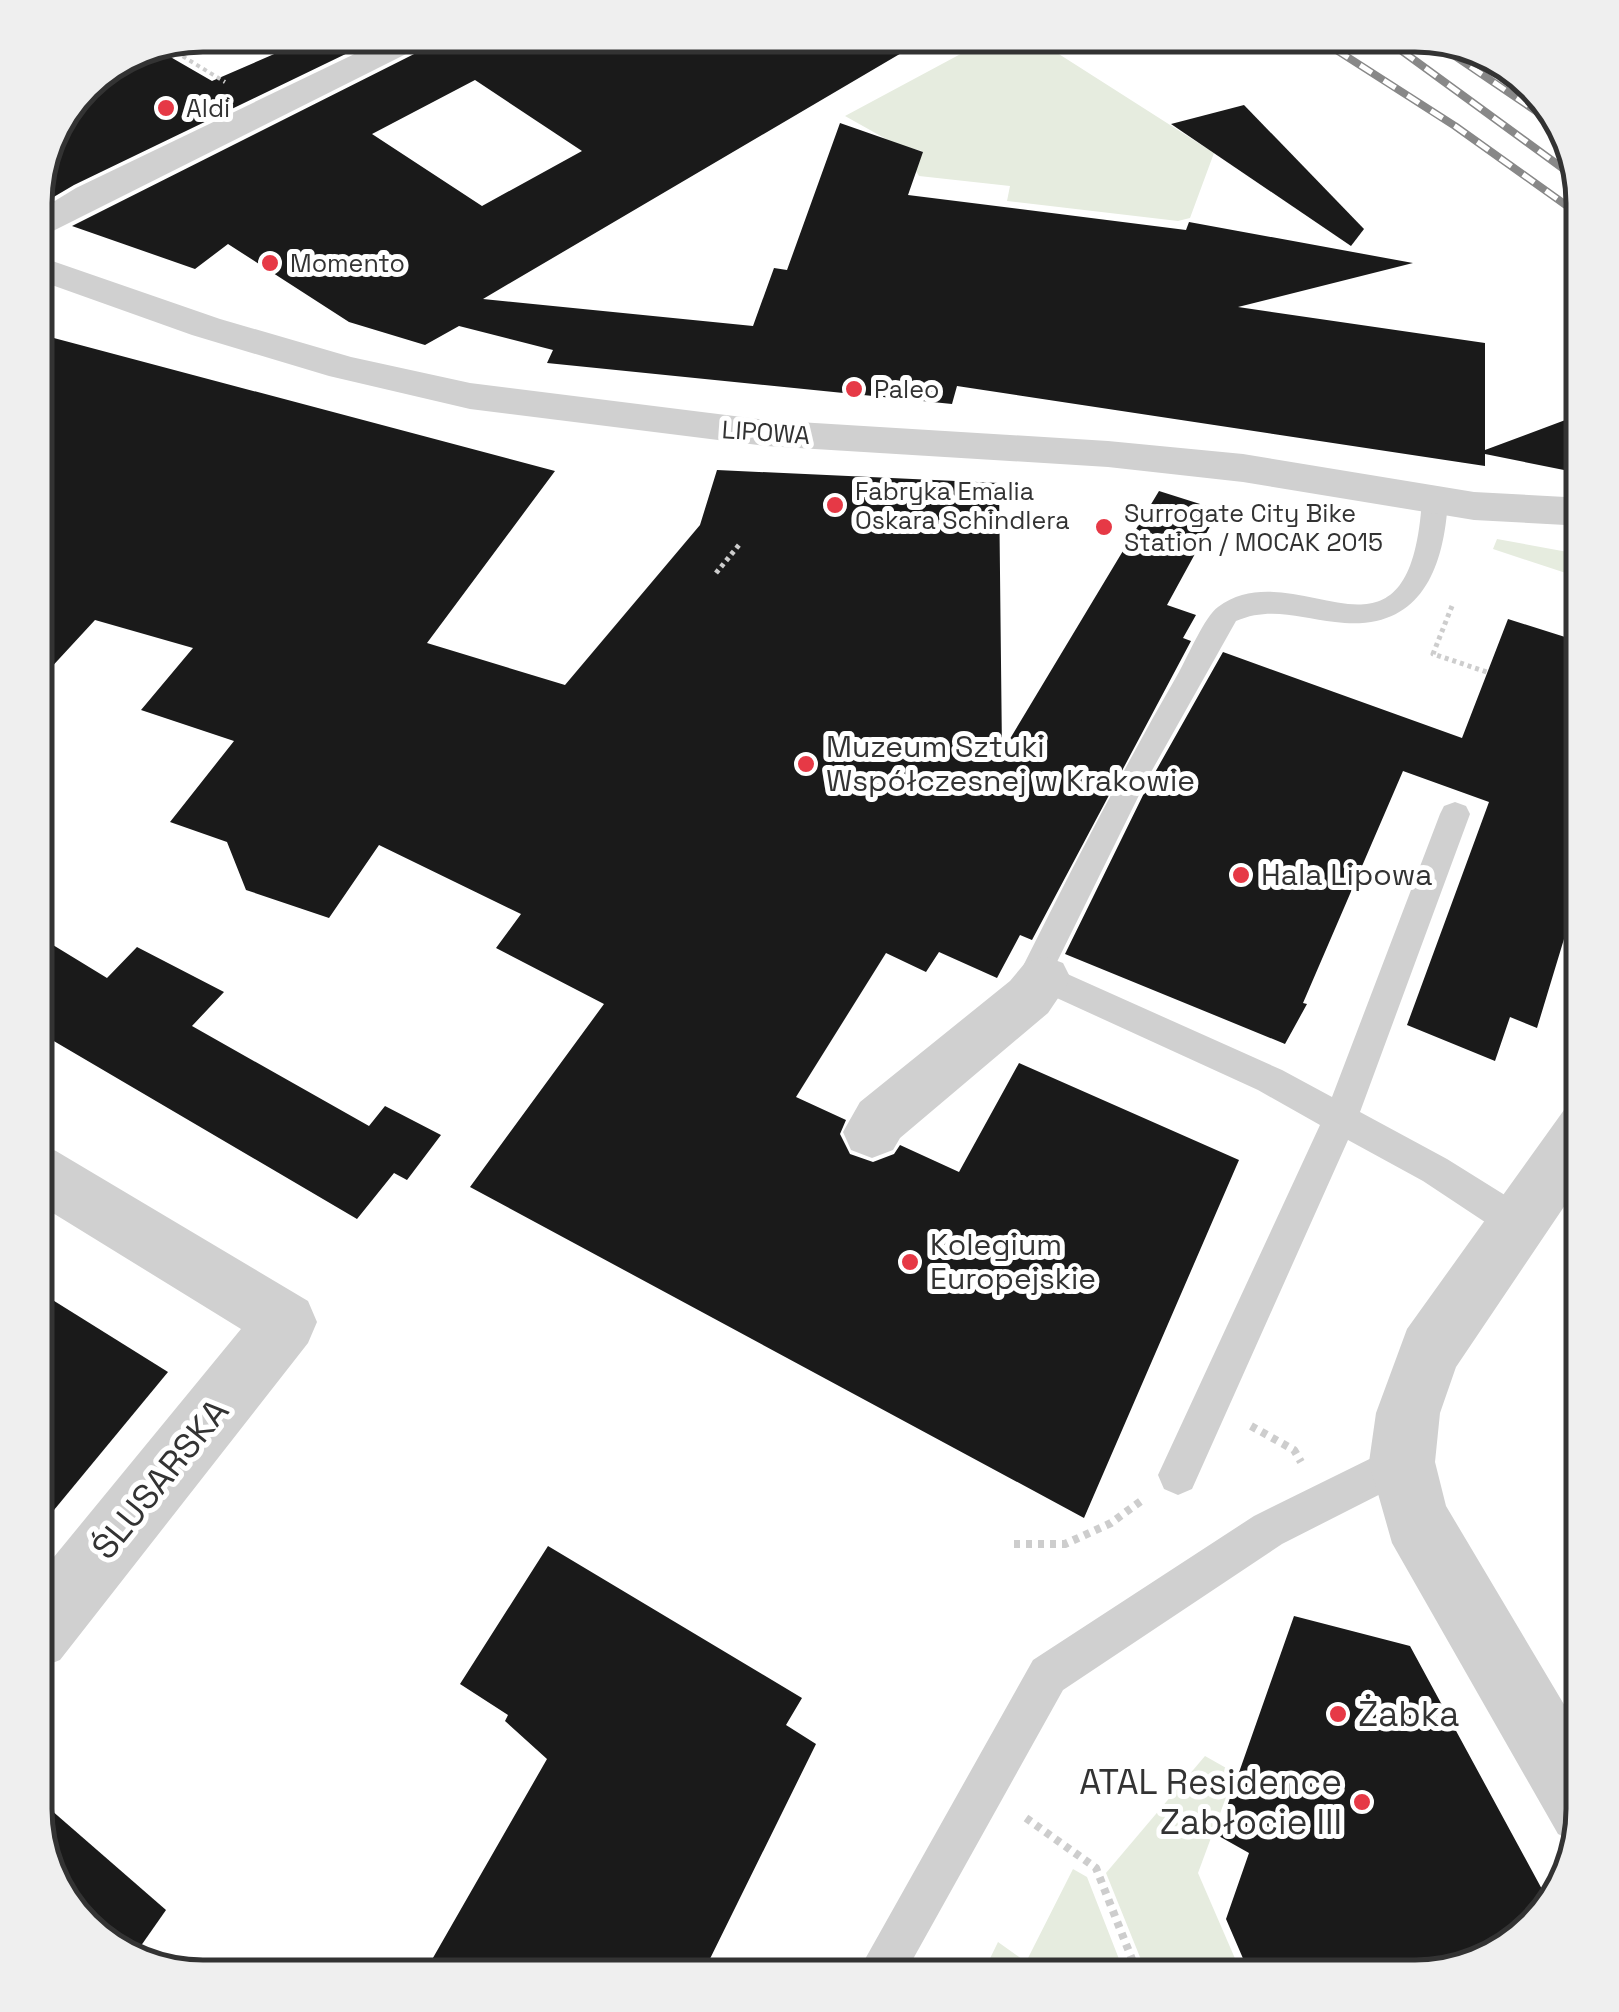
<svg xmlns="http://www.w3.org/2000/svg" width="1619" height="2012" font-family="'Space Grotesk',sans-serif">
<rect width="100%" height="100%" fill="#fff"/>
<g fill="#e6ecdf">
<path d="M996,35H1029L1214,153L1190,218L1178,221L1007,201L1010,186L919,176L916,171L922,151L895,144L845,116Z"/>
<path d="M1497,539L1584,555V579L1493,549Z"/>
<path d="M1205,1756L1235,1773L1198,1873L1243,1977H1148L1106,1873Z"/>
<path d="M1073,1869L1087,1877L1126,1977H981L998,1942L1026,1962Z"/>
</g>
<g fill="#1a1a1a" fill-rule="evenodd">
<path d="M318,35H385L74,185L35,208V192L53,129L92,77L154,54L160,57L167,55L212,81Z"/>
<path d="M439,35H932L483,299L753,326L774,268L787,270L840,123L923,152L908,195L1186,230L1189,222L1413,263L1238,307L1485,343V450L1584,413V474L1485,454V466L957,386L952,404L547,363L553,350L459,326L425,345L349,322L228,244L195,269L72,226L432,45ZM475,80L582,151L482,206L372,134Z"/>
<path d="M1244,105L1364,229L1351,246L1171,124Z"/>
<path d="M35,333L555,471L427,643L565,685L700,525L717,470L999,483L1002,752L1159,491L1219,510L1167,605L1196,615L1183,638L1191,641L1032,940L1020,935L997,978L939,952L926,972L886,953L796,1097L846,1120L840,1134L850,1154L873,1162L894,1154L900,1145L959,1172L1019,1063L1239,1160L1084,1518L470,1187L604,1004L496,948L521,914L379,845L329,918L246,890L227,842L170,822L234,741L141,710L193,648L95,620L35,685Z"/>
<path d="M1508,619L1584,643V873L1537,1028L1510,1017L1495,1061L1407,1025L1489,802L1403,771L1303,1003L1307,1004L1285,1044L1065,954L1149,783L1223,652L1462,738Z"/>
<path d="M35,934L107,978L137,947L224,992L192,1026L369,1126L385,1106L441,1135L407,1180L394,1173L357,1219L35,1030Z"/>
<path d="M35,1289L168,1372L35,1533Z"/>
<path d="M548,1546L802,1698L786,1725L816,1744L701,1977H422L547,1759L505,1721L508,1715L460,1684Z"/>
<path d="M1294,1616L1410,1646L1550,1904L1509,1948L1416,1977H1251L1226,1919L1249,1853L1217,1835Z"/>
<path d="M35,1796L166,1910L131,1960L64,1902L35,1809Z"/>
</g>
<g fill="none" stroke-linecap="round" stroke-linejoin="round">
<g stroke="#cdcdcd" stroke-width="4" stroke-dasharray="4 4" stroke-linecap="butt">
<path d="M169,48L225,82"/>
<path d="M152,59L171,51"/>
</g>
<g stroke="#cdcdcd" stroke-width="5" stroke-dasharray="4 4" stroke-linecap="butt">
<path d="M716,573L739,545"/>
<path d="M1452,606L1433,654L1487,672"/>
</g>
<g stroke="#cdcdcd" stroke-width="8" stroke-dasharray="6 6" stroke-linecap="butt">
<path d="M1251,1426L1294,1450L1301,1462"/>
<path d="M1014,1544H1065L1111,1523L1141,1501"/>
<path d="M1026,1818L1096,1868L1139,1977"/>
</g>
<g fill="#d0d0d0" fill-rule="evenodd">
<path d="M1435,491L1448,499C1444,572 1419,633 1335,622C1300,618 1270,606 1236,621L1146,781L1054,968L1282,1070L1332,1097L1440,814L1444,806L1455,802L1466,806L1470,814L1360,1112L1447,1159L1529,1210L1534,1222L1529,1234L1516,1239L1503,1234L1423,1181L1348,1140L1192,1489L1178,1495L1164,1489L1158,1475L1320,1125L1258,1090L1024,983L1019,974C1070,872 1122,771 1179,672C1188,656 1205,616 1218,607C1297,548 1410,693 1422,499Z"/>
<path d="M1402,1443L1416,1448L1421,1462L1416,1476L1282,1544L1063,1690L903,1977H855L1033,1660L1254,1516Z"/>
</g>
<g fill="#d0d0d0" fill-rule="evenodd">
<path d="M394,35H435L430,42L35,240V213L76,188Z"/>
<path d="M35,255L220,319L351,357L470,383L766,420L1108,441L1243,454L1474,492L1584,498V526L1474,520L1243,482L1108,467L766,446L470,409L329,376L192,335L35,279Z"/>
<path d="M1044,956L1063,963L1071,979L1048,1013L900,1138L893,1150L872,1158L851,1150L843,1132L860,1102L1010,981L1025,963Z"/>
<path d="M1584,1102V1177L1456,1367L1440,1413L1435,1462L1446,1506L1584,1738V1809L1575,1842L1558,1834L1392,1543L1369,1462L1376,1413L1407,1329L1564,1110Z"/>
<path d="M35,1143L56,1151L308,1301L317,1322L308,1343L60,1660L35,1670V1580L241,1329L35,1202Z"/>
</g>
<g stroke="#888" stroke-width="8">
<g id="rail">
<path d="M1313,35L1455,126L1584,218"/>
<path d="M1380,35L1576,178"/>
<path d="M1424,35L1561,128"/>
</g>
</g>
<use href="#rail" stroke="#fff" stroke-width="5" stroke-dasharray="14" stroke-linecap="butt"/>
</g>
<g fill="#e63946" stroke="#fff" stroke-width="4">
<circle cx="166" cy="108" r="10"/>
<circle cx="270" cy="263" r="10"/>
<circle cx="854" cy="389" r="10"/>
<circle cx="835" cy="505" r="10"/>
<circle cx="1104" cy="527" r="10"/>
<circle cx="806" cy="764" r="10"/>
<circle cx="1241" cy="875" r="10"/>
<circle cx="910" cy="1262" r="10"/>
<circle cx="1338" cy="1714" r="10"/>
<circle cx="1362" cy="1802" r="10"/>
</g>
<g text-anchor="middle" stroke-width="10" stroke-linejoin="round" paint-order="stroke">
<g font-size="25" fill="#333" stroke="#fff" text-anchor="start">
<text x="186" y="117">Aldi</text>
<text x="290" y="272">Momento</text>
<text x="874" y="398">Paleo</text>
<text x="855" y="500">Fabryka Emalia<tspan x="855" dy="29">Oskara Schindlera</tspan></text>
<text x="1124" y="522">Surrogate City Bike<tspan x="1124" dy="29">Station / MOCAK 2015</tspan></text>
</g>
<g font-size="25" fill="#333" stroke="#fff">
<text transform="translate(766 432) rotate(4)" y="9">LIPOWA</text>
</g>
<g font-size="30" fill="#333" stroke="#fff" text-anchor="start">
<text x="826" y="757">Muzeum Sztuki<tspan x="826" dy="34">Współczesnej w Krakowie</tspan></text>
<text x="1261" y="885">Hala Lipowa</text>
<text x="930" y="1255">Kolegium<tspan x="930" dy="34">Europejskie</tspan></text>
</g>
<g font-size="35" fill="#333" stroke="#fff">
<text transform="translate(160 1479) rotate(-51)" y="12">ŚLUSARSKA</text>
</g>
<g font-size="35" fill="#333" stroke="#fff" text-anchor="start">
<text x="1358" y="1726">Żabka</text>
<text x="1342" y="1794" text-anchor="end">ATAL Residence<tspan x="1342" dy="40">Zabłocie III</tspan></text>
</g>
</g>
<path d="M0 0H1619V2012H0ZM203 52H1415A151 151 0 0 1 1566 203V1809A151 151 0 0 1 1415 1960H203A151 151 0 0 1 52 1809V203A151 151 0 0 1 203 52Z" fill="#efefef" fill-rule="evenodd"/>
<path fill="none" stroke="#333" stroke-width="5" d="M203 52H1415A151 151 0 0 1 1566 203V1809A151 151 0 0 1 1415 1960H203A151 151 0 0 1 52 1809V203A151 151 0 0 1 203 52Z"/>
</svg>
